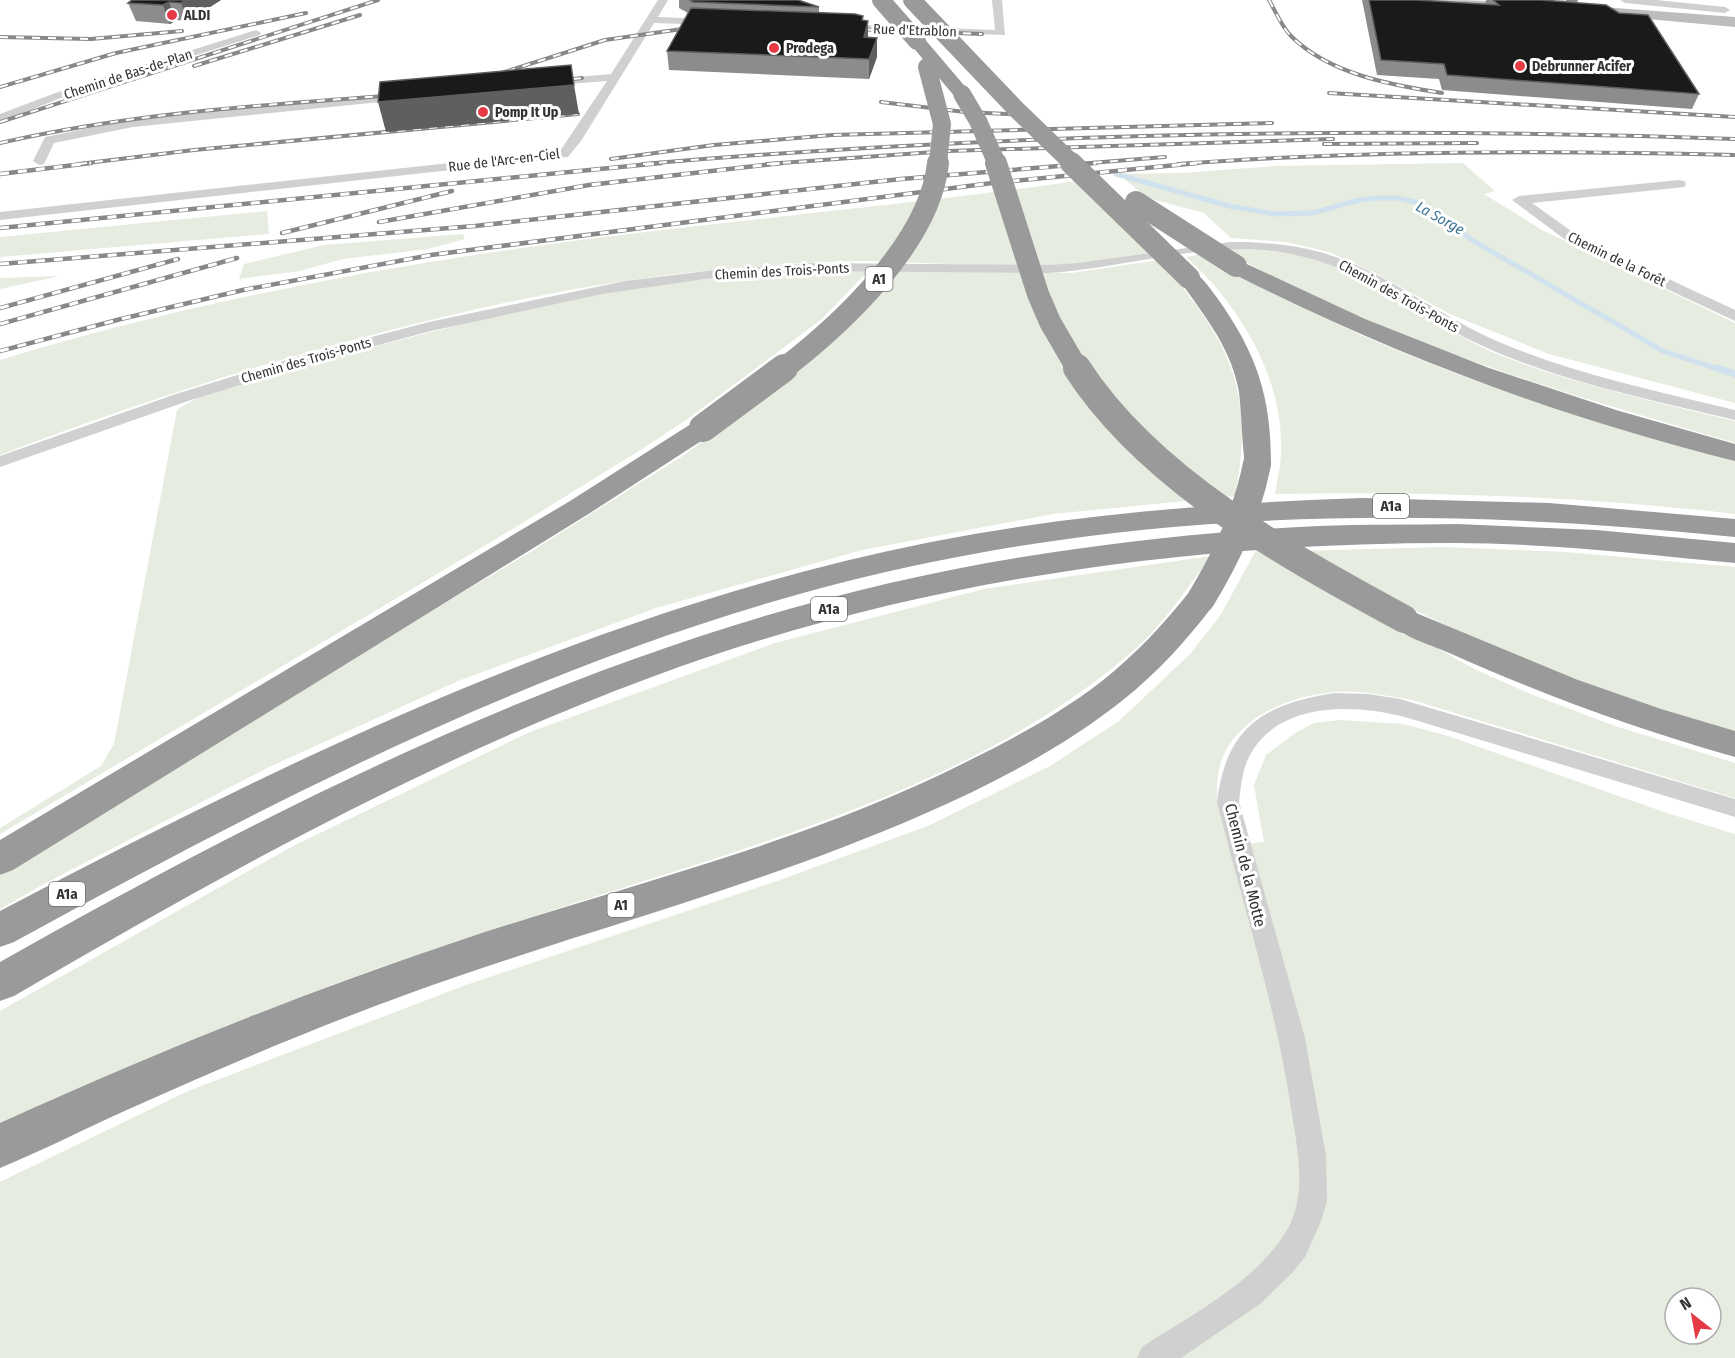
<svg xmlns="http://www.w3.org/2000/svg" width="1735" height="1358" font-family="'Fira Sans Condensed',sans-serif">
<rect width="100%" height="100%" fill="#fff"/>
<g fill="#e6ecdf" fill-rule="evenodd">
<path d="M1463,163L1495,191L1484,194L1542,230L1735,323V403L1549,354L1450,314L1373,272L1329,252L1286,242L1231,238L1204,213L1148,198L1118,174L1183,173L1274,166Z"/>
<path d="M1077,181L1152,252C1060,274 962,263 868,261C821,261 774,265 727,269C606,279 489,304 372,335C245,368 122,408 0,455V360C168,309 341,274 515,249C701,222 890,208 1077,181Z"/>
<path d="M267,211L269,234L0,257V237Z"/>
<path d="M463,234L465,239L428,249L343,259L299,271L239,279L244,264L324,245Z"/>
<path d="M1240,249C1270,250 1300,253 1329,264C1391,286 1441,332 1502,356C1577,385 1657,402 1735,421V443C1561,392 1382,341 1224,250Z"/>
<path d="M1203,254C1295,308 1394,353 1496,388C1575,414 1655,436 1735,460V514C1582,496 1429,491 1275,494C1277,480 1281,466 1281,452C1284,378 1239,304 1186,257Z"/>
<path d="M1160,260C1228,340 1256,388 1235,496L1053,514L862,550L656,608L458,681L269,767L44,884L0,909V876L166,770L532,551L684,455L781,383L900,270L1071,273Z"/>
<path d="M870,269L822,319L689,418L642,449L516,527L0,834V828L101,766L114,744L177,410C216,383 292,368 339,356C446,328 553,299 662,284C731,275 801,271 870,269Z"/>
<path d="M60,276L0,289V278Z"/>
<path d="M1259,545L1474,669L1533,695L1615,726L1735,763V798L1412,700C1387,696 1360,690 1334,692C1279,697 1215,727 1217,791C1218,810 1225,827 1230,845L1264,842L1254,785L1266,755L1295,733L1314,723L1340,720L1403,724L1445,735L1670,814L1735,834V1358H0V1182L188,1091L466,985L777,881L928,826L1050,766L1119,721L1190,654L1220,616ZM1675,1298H1711V1334H1675Z"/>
<path d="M1444,547L1565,552L1735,567V733C1674,714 1612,695 1552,672C1465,638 1383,594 1301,551Z"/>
<path d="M1211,556C1187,588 1164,624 1133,651C1009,758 849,815 695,865C600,895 504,925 410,957C270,1005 134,1064 0,1126V1011L293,846L530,732L775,643L984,589Z"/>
</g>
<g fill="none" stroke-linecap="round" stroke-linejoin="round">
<path stroke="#cfe2ee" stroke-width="5" d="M1116,174L1229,206L1275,214L1313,213L1359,200L1378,198H1398L1415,202L1433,211L1472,240L1663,351L1721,370"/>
<path stroke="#cfe2ee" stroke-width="7" d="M1717,368L1735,374"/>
<g fill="#d0d0d0" fill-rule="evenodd">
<path d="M658,0H668L658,17L711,19L716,22L711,25L654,23L581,141L568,157L0,220V212L560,151L607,81L545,86L539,83L545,80L611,74Z"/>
<path d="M992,0H1002L1005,35L841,30L836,27L841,24L995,30Z"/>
<path d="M1555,0H1565V1L1560,4Z"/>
<path d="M1620,0H1656L1725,7L1730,10L1725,13L1625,3Z"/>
<path d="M256,30L261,33L260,35L66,96L0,122V114L58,92Z"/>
<path d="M406,93L410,95V99L133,127L54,143L44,164L39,165L33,161L45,137L133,119Z"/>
<path d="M1679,180L1684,181L1686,184L1684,187L1532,203L1581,238L1735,310V321L1571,244L1512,200L1519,196Z"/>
<path d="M1230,242C1261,242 1290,244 1320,252C1385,270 1438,316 1499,342C1574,374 1656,391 1735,410V420C1652,400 1565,383 1487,348C1421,319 1364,267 1291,254C1212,238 1128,268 1048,273L813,271L705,279L602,294L431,331L311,363L188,401L0,467V456L176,394L299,356L429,322L625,281L723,269L813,263L1048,265L1078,263Z"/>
<path d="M1335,693L1368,694L1400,699L1735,799V817L1415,720C1362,704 1279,698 1249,757C1242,771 1241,787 1239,802L1305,1038L1326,1156L1327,1201L1321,1221L1305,1257L1292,1273L1260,1304L1181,1358H1137L1142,1347C1191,1315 1251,1285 1284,1235C1293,1221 1298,1205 1299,1188C1301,1159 1294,1130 1290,1102C1274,1000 1242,902 1217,802C1226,727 1263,704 1335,693Z"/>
</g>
<g fill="#bdbdbd" fill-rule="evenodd">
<path d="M1425,0C1443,0 1523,0 1532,6L1525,10L1432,4Z"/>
<path d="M1576,5L1735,17V27L1571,12L1569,9L1571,6Z"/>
</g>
<g fill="#9a9a9a" fill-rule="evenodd">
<path d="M917,36L923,37L968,90L971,94L968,98H956L911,45L908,41L911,37Z"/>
<path d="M1236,259L1365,319L1489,368L1616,410L1735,444V461C1559,417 1389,354 1228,271L1225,266L1228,261Z"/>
<path d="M1189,271C1202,274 1210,289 1218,299C1257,354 1271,397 1271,464L1267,470L1257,472L1247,470C1242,462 1242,405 1238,387C1229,344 1202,313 1178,278L1181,273Z"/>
<path d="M703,420L712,422L716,428L712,434L590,513L13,870L0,875V840L570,501L694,422Z"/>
<path d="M1362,498L1549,503L1735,519V537C1465,509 1199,507 932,562C604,629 305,783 14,942L0,947V911C297,755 600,608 931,542C1073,514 1217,503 1362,498Z"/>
<path d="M1457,524L1596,530L1735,543V563C1641,554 1547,543 1453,543C1180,543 906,582 649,678C426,761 219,876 14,996L0,1001V962C328,777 671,608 1048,553C1137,540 1227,530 1318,526C1364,524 1411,525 1457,524Z"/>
<path d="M1201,588L1212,591L1216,599L1212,607C1186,641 1157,673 1123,700C1064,747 993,784 924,814C756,888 577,932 405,995C312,1029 220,1068 129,1109C86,1128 44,1150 0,1168V1123C150,1055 304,992 461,940C632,883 810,842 972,759C1017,737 1062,712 1102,681C1135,655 1164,624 1190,591Z"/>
<path d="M1404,608L1578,680L1661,709L1735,731V757C1636,729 1541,694 1447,652C1429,644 1398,636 1388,619L1393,611Z"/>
</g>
<g stroke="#888" stroke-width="4">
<g id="rail-far1">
<path d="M1269,0C1276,12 1281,26 1291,36C1329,74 1391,85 1442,93"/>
<path d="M851,29L982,34"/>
<path d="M0,37L91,39L182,31"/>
<path d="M194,66L360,15"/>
<path d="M492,76L605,40L696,27"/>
<path d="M557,81L582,78"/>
<path d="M0,87L116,53L306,13"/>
<path d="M1329,93L1735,117"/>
<path d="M881,102L965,112L1030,115"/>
<path d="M0,122L378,0"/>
<path d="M0,143C131,113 263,105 396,95"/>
<path d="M1324,144L1477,143"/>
<path d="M611,159L714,145L832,135L1272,123"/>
<path d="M79,164L194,150L578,114"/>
<path d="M643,164C1007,133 1371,126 1735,139"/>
<path d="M767,164L948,151L1333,139"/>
<path d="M1078,164L1165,157"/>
<path d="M1178,164C1363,150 1548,150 1734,155"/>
</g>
</g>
<g stroke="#888" stroke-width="4.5">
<g id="rail">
<path d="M0,174L91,163"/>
<path d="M379,222L589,185L782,163"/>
<path d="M0,228L661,163"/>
<path d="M282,233L452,191"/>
<path d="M0,264L475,226L901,179L1096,163"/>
<path d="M0,308L178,259"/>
<path d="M0,324L237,258"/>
<path d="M0,351L121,319L243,290L431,255L992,183L1197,163"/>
</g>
</g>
<use href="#rail-far1" stroke="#fff" stroke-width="2" stroke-dasharray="8" stroke-linecap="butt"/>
<use href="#rail" stroke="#fff" stroke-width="3" stroke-dasharray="9" stroke-linecap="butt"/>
<g stroke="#9a9a9a" stroke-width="18">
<path d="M881,0L917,41"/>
<path d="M912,0L1016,109L1073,164"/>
<path d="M927,67L942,124L938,164"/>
<path d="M962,94L978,121L997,164"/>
</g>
<g stroke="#9a9a9a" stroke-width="22">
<path d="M996,163L1038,294L1050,322L1078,370"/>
<path d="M1071,163L1189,278"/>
<path d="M1136,202L1236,266"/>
<path d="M782,370C842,324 930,242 938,163"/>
</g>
<g stroke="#9a9a9a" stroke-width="28">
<path d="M1077,368C1149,480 1290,557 1404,619"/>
<path d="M703,428L784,368"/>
<path d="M1201,599C1227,556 1247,514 1257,464"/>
</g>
</g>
<g fill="#8c8c8c">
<path d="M132,0H221L188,21L176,20L170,24L136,21L128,3Z"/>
<path d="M679,0H798L819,7V13L863,16V21L868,37L877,38V57L869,79L669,70L667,51L688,13L679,8Z"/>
<path d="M1362,0H1417L1485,4L1486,0H1555L1554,1L1566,2V0H1578L1577,3L1699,94L1692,109L1442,90L1439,79L1377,75Z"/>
</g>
<g fill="#5f5f5f">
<path d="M185,0H221L188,21L181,3Z"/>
<path d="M169,2L176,20L170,24L163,5Z"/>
<path d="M868,21V40L864,37Z"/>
<path d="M877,38V57L869,79V59Z"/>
<path d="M574,85L579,114L386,132L378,102Z"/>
</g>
<g fill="#1a1a1a" stroke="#5f5f5f" stroke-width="1.5">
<path d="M132,0H185L181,3L169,2L163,5L128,3Z"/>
<path d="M690,0H798L819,7L693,2Z"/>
<path d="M1369,0H1417L1499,5L1493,0H1541L1606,5L1619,13L1648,15L1699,94L1447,75L1444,64L1381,60Z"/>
<path d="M691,8L855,14L863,16L862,20L868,21L864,37L877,38L869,59L667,51Z"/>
<path d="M571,65L574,85L378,102L380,82Z"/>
</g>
<g fill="#e63946" stroke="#fff" stroke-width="2">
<circle cx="172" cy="15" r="6"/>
<circle cx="774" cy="48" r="6"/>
<circle cx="1520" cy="66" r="6"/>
<circle cx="483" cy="112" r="6"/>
</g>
<g text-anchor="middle" stroke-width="6" stroke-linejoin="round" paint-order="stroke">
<g font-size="14" font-weight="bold" fill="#333" stroke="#fff" text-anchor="start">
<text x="184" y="20">ALDI</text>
<text x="786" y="53">Prodega</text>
<text x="1532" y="71">Debrunner Acifer</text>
<text x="495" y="117">Pomp It Up</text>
</g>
<g font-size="14" fill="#333" stroke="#fff">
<text transform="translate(915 30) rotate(2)" y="5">Rue d'Etrablon</text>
<text transform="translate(128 74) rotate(-18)" y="5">Chemin de Bas-de-Plan</text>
<text transform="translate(504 160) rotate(-7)" y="5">Rue de l'Arc-en-Ciel</text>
<text transform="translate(1617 259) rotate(26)" y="5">Chemin de la Forêt</text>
<text transform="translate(782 271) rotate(-3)" y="5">Chemin des Trois-Ponts</text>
<text transform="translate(1399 296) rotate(29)" y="5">Chemin des Trois-Ponts</text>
<text transform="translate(306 360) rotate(-16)" y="5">Chemin des Trois-Ponts</text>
</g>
<g font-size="15" font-style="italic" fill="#3f7597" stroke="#fff">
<text transform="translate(1440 218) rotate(29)" y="5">La Sorge</text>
</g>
<g fill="#fff" stroke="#707070" stroke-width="1.5">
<rect x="865.5" y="267" width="27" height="24" rx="4.5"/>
<rect x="1373" y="494" width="36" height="24" rx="4.5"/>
<rect x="811" y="597" width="36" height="24" rx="4.5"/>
<rect x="49" y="882" width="36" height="24" rx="4.5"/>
<rect x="607.5" y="893" width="27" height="24" rx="4.5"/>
</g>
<g font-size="15" font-weight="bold" fill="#333">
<text x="879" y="284">A1</text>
<text x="1391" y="511">A1a</text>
<text x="829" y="614">A1a</text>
<text x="67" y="899">A1a</text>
<text x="621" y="910">A1</text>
</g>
<g font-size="16" fill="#333" stroke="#fff">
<text transform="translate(1246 865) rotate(76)" y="6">Chemin de la Motte</text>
</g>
</g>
<g transform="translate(1693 1316) rotate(329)"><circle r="28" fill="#ffffff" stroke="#adadad" stroke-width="1.5"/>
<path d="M0-4.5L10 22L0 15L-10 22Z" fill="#e63946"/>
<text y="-9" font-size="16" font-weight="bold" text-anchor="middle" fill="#333333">N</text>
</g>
</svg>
